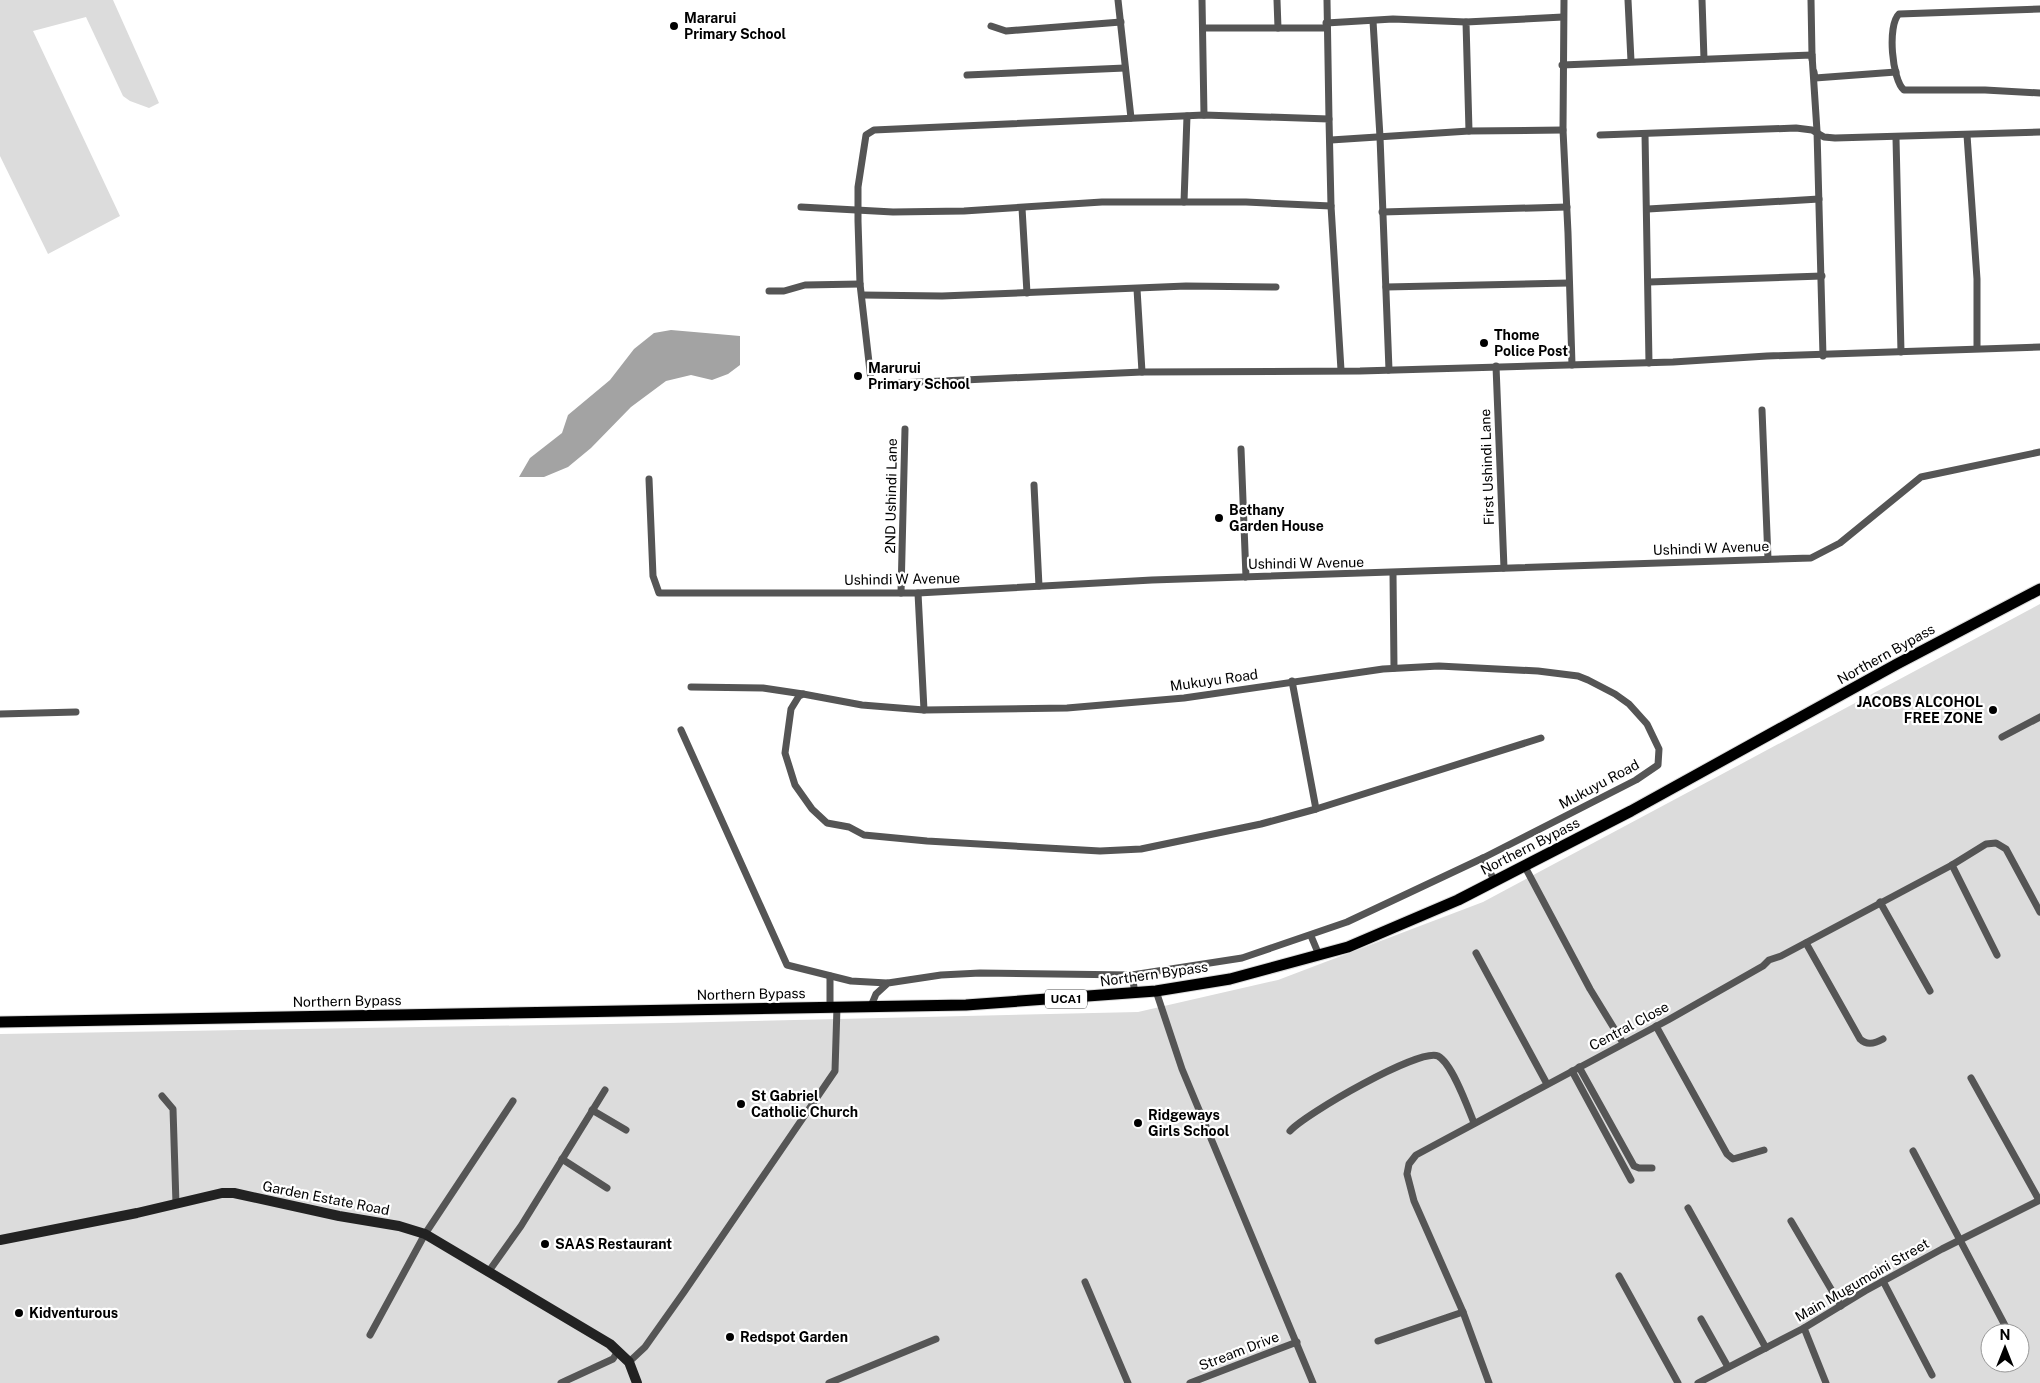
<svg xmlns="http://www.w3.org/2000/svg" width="2040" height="1383" font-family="'Public Sans',sans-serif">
<rect width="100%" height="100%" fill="#fff"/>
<g fill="#dcdcdc" fill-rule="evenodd">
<path d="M0,0H113L159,103L149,108L130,101L123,96L86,17L33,31L120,216L48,254L0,156Z"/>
<path d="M2040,604V1383H0V1034L669,1023L1138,1012L1278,980L1483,902ZM1990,1333H2020V1363H1990Z"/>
</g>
<path fill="#a3a3a3" d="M671,330L740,336V365L728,374L712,380L691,375L666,381L631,407L591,448L568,467L544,477H519L530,458L562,433L568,415L610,380L634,349L654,333Z"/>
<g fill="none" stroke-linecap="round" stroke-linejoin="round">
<g stroke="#dbdbdb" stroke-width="13">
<path id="primary" d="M0,1022L966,1005L1156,991L1230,979L1348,947L1458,900L1631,811L1897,664L2040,589"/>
</g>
<g stroke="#555" stroke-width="7">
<path d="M1118,0L1131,118"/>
<path d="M1202,0L1204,115"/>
<path d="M1277,0L1278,28"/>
<path d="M1327,0L1329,119"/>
<path d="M1564,0L1563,130L1568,233L1572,365"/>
<path d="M1628,0L1631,61"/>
<path d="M1702,0L1704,59"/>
<path d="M1811,0L1812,55L1817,131L1823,356"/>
<path d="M2040,9L1899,14C1887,25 1892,80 1904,90H1985L2040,93"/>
<path d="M1373,21L1380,137L1389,370"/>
<path d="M1326,23L1393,19L1466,22"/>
<path d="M991,26L1006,31L1121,22"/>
<path d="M1203,28H1326"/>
<path d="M1562,65L1812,55V59"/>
<path d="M1814,72L1815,78L1896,72"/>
<path d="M967,75L1125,68"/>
<path d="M1469,131L1466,22L1563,17"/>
<path d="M1645,134L1649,363"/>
<path d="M1600,135L1796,128L1812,130L1824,137L1835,138L2040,132"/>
<path d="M1967,135L1977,279V348"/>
<path d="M1896,138L1901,352"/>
<path d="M1331,140L1469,131L1563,130"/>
<path d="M1184,202L1187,116"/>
<path d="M801,207L893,212L964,211L1102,202H1246L1331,206"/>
<path d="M1022,208L1027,293"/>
<path d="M1648,209L1819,199"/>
<path d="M1382,212L1567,207"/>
<path d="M1649,282L1822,276"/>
<path d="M1386,287L1569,283"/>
<path d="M1137,289L1142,372"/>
<path d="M769,291H784L805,285L860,284"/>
<path d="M862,295L942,296L1186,286L1276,287"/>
<path d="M1496,366L1504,568"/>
<path d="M1341,370L1331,206L1329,119L1204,115L874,130L866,135L858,187V221L860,284L871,380L877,384L1142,372L1360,371L1673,362L1767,356L2040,347"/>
<path d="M1762,410L1768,559"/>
<path d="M1241,449L1246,577"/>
<path d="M649,479L653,576L659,593H918L1152,580L1811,558L1840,543L1921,477L2040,452"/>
<path d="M1034,485L1039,586"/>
<path d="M1393,573L1394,668"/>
<path d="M901,593L905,429"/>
<path d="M918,593L924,710"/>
<path d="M1292,681L1316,809"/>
<path d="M691,687L763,688L803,694"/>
<path d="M0,714L76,712"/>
<path d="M681,730L787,965L851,981L887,983"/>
<path d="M2002,737L2040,717"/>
<path d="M1483,858L1495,882"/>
<path d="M1952,865L1997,955"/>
<path d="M1525,867L1590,989L1623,1043"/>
<path d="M1880,902L1930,991"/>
<path d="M1311,936L1319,955"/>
<path d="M1806,943L1860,1039C1867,1046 1876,1043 1883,1039"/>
<path d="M1476,953L1547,1084"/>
<path d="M1132,975L1135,993"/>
<path d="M830,976V1007"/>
<path d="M1156,991L1182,1069L1313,1383"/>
<path d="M871,1006L876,994L888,983L941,975L980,973L1132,975L1242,958L1347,922L1483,858L1636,780L1658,765L1659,749L1647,724L1629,704L1615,694L1588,680L1578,676L1538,671L1439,666L1383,669L1184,698L1067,708L924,710L862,705L803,694L799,696L791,709L785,753L795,785L812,809L827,823L849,827L864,835L927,841L1100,851L1141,849L1261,824L1316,809L1541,738"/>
<path d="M1656,1026L1727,1154L1733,1159L1764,1150"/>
<path d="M1579,1067L1634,1166L1639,1168H1652"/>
<path d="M1572,1071L1631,1180"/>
<path d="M1971,1078L2039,1200"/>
<path d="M162,1096L173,1109L176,1204"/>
<path d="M592,1110L626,1130"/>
<path d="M1290,1131C1305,1114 1419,1048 1438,1056C1452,1063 1468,1108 1474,1123"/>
<path d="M1913,1151L2009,1333"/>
<path d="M562,1159L607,1188"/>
<path d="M1688,1208L1766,1348"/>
<path d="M1791,1221L1841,1306"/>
<path d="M489,1271L521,1226L605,1090"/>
<path d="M1619,1276L1678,1383"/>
<path d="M1883,1281L1932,1375"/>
<path d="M1085,1282L1128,1383"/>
<path d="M1701,1319L1728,1367"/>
<path d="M1804,1328L1826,1383"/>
<path d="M370,1335L425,1234L513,1101"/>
<path d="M1378,1341L1463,1312"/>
<path d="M629,1362L645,1347L684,1292L835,1071L837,1007"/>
<path d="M561,1383L613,1359L618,1351"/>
<path d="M829,1383L936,1339"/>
<path d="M1190,1383L1297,1342"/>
<path d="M1489,1383L1463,1312L1414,1201L1407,1174L1409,1164L1416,1155L1668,1020L1763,966L1769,960L1781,956L1952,865L1986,844L1996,843L2006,849L2040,912"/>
<path d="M1698,1383L1804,1328L1865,1291L1942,1249L2040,1200"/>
</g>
<path stroke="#222" stroke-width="10" d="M0,1240L137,1213L222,1193H234L339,1216L399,1226L425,1234L610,1344L629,1362L637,1383"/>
<use href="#primary" stroke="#000" stroke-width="11"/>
</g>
<g fill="#000" stroke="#fff" stroke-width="2">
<circle cx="674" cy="26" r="5"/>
<circle cx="1484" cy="343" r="5"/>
<circle cx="858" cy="376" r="5"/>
<circle cx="1219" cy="518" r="5"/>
<circle cx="1993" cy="710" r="5"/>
<circle cx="741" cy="1104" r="5"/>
<circle cx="1138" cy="1123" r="5"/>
<circle cx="545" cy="1244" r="5"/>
<circle cx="19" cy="1313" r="5"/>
<circle cx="730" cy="1337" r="5"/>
</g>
<g text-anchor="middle" stroke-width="4.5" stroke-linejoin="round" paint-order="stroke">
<rect fill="#fff" stroke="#4c4c4c" stroke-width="1" x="1045" y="989.5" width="42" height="19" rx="4"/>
<g font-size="12" font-weight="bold" fill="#000">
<text x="1066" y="1003">UCA1</text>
</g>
<g font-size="14" font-weight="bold" fill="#000" stroke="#fff" text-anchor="start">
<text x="684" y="23">Mararui<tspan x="684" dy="16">Primary School</tspan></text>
<text x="1494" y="340">Thome<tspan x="1494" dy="16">Police Post</tspan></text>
<text x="868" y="373">Marurui<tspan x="868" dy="16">Primary School</tspan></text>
<text x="1229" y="515">Bethany<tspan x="1229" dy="16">Garden House</tspan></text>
<text x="1983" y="707" text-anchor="end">JACOBS ALCOHOL<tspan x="1983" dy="16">FREE ZONE</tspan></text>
<text x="751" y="1101">St Gabriel<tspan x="751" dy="16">Catholic Church</tspan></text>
<text x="1148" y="1120">Ridgeways<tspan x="1148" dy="16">Girls School</tspan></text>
<text x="555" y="1249">SAAS Restaurant</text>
<text x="29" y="1318">Kidventurous</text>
<text x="740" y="1342">Redspot Garden</text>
</g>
<g font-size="14" fill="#000" stroke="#fff">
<text transform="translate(1487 467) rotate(-92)" y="5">First Ushindi Lane</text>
<text transform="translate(891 496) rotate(-89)" y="5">2ND Ushindi Lane</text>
<text transform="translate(1711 548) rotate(-2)" y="5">Ushindi W Avenue</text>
<text transform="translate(1306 563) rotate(-1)" y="5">Ushindi W Avenue</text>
<text transform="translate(902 579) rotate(-1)" y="5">Ushindi W Avenue</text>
<text transform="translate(1886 654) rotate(-29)" y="5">Northern Bypass</text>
<text transform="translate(1214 680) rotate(-8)" y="5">Mukuyu Road</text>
<text transform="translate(1599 784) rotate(-28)" y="5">Mukuyu Road</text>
<text transform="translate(1530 846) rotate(-27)" y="5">Northern Bypass</text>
<text transform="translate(1154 974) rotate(-8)" y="5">Northern Bypass</text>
<text transform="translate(751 994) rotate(-1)" y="5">Northern Bypass</text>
<text transform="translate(347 1001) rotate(-1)" y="5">Northern Bypass</text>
<text transform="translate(1629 1026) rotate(-28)" y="5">Central Close</text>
<text transform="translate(326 1198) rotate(11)" y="5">Garden Estate Road</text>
<text transform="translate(1862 1280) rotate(-30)" y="5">Main Mugumoini Street</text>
<text transform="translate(1239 1351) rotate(-21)" y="5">Stream Drive</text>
</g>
</g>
<g transform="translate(2005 1348)"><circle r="24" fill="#ffffff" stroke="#999999"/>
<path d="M0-4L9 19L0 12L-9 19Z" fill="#000000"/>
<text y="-8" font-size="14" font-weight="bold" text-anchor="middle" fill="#000000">N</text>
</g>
</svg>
